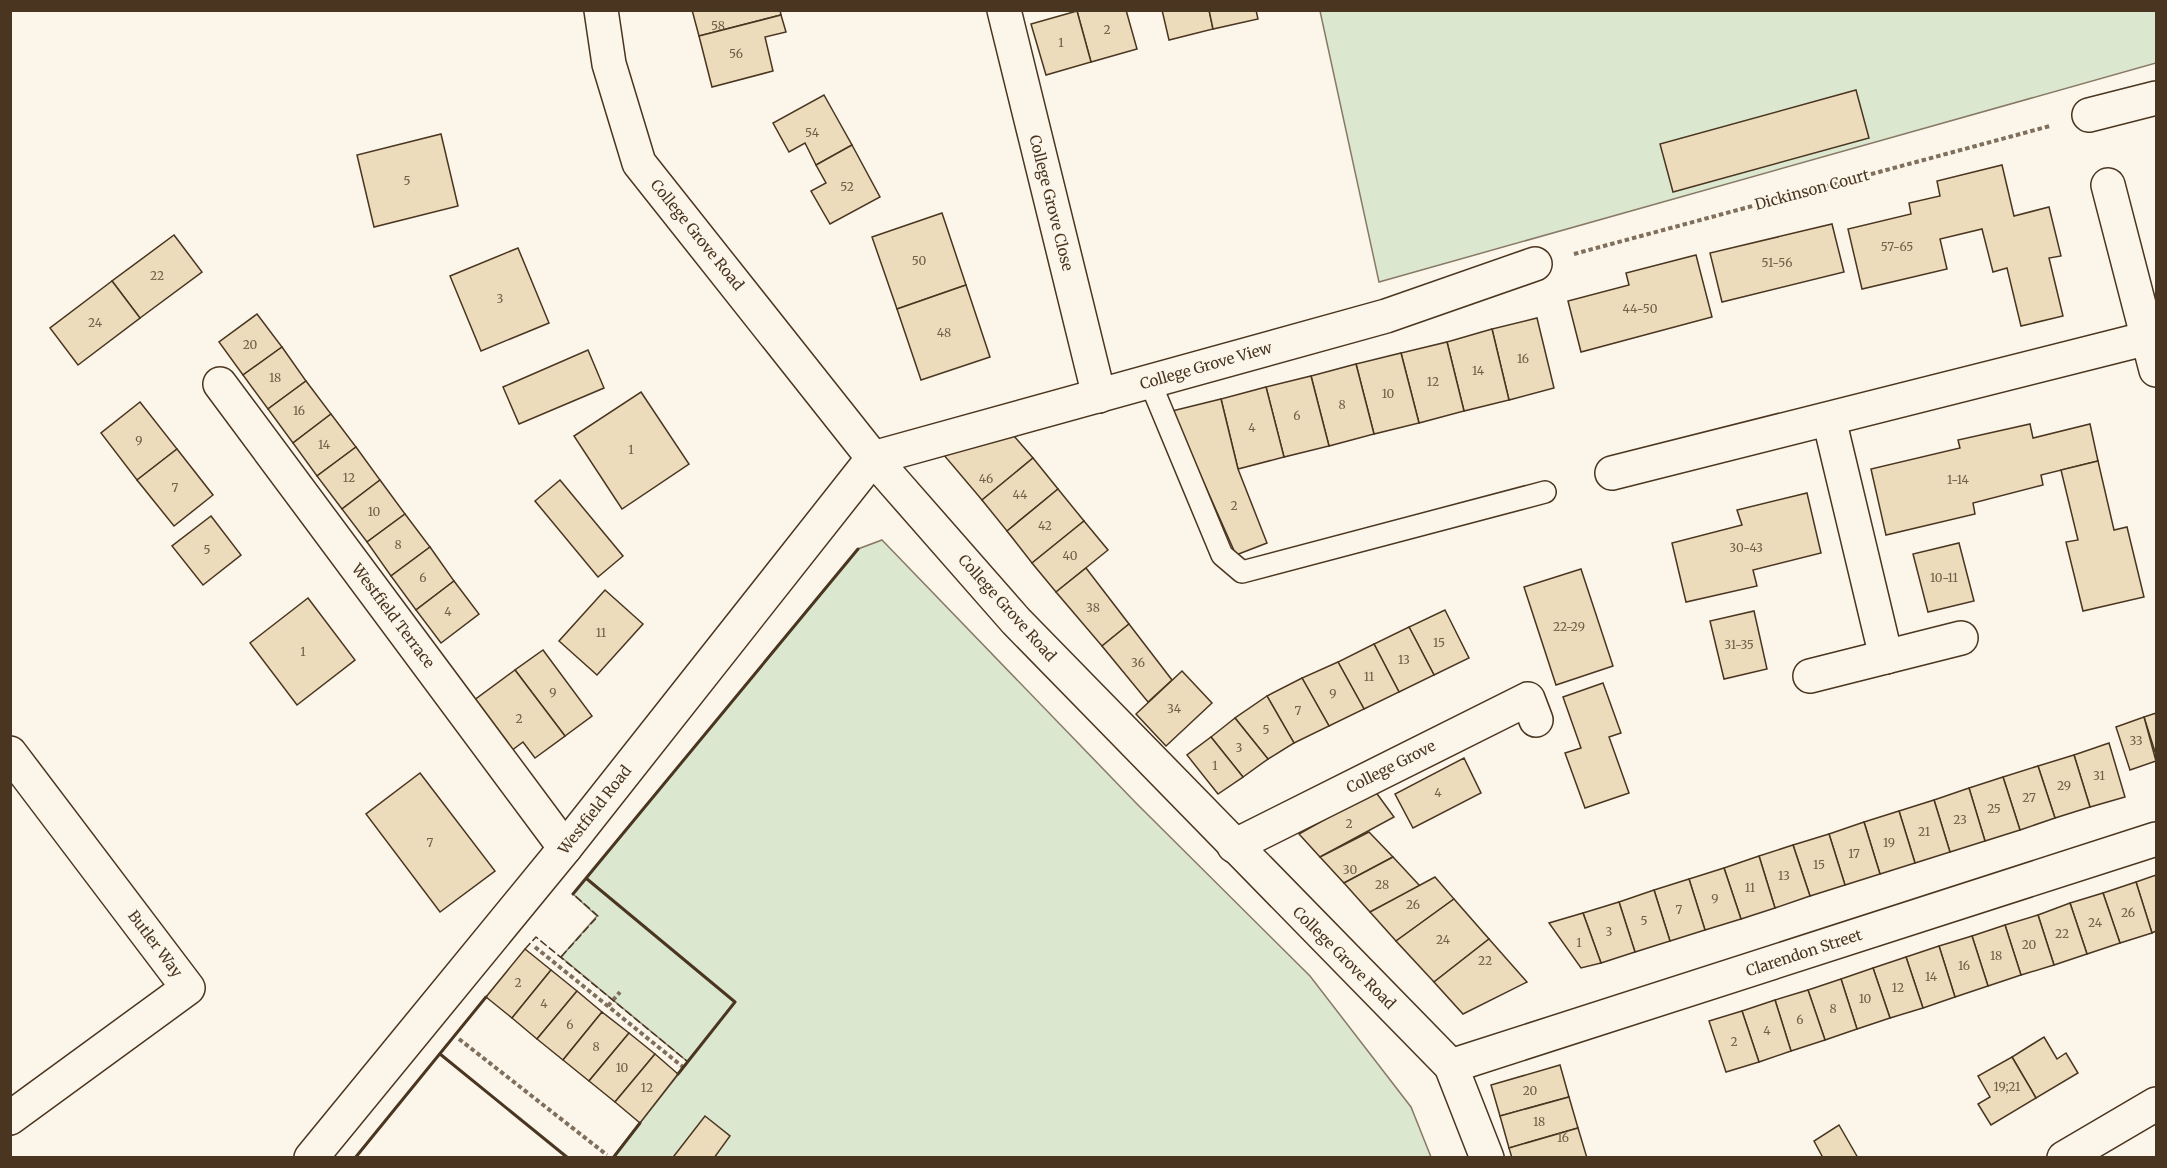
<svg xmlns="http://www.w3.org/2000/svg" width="2167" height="1168" font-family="Merriweather,serif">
<rect width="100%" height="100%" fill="#fbf6e9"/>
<g fill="#dce7d0" stroke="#887966" stroke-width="1.5">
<path d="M1320,11H2156V63L1379,282Z"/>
<path d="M882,540L1137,804L1310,976L1411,1107L1431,1157H613L688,1062L561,957L597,916L573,894L858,549Z"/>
</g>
<g fill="#ecdcbc" stroke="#4a3520" stroke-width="1.5">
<path d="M692,10H780L781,15L699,36Z"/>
<path d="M1126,10L1137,49L1091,62L1077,11Z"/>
<path d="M1162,10H1209L1213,29L1169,40Z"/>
<path d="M1209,10H1256L1258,19L1213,29Z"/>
<path d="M1077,11L1091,62L1046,75L1031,24Z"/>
<path d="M781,15L786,32L765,37L773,71L712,87L699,36Z"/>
<path d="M1856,90L1869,138L1673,192L1660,144Z"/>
<path d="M824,95L852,145L816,165L805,143L789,152L773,123Z"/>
<path d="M441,134L458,206L374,227L357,155Z"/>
<path d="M852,145L880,197L830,224L811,191L826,183L816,165Z"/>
<path d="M2002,165L2014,216L2049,207L2061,256L2049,258L2063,316L2021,326L2007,268L1993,272L1982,229L1940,239L1947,269L1862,289L1848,229L1911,214L1909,203L1940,196L1937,181Z"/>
<path d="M942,213L966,285L897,309L872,237Z"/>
<path d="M1832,224L1844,272L1722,302L1710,253Z"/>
<path d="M174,235L202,272L140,318L112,281Z"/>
<path d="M518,248L549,323L481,351L450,276Z"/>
<path d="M1696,255L1712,317L1581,352L1568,301L1629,285L1626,273Z"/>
<path d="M112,281L140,318L78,365L50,328Z"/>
<path d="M966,285L990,357L921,380L897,309Z"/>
<path d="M257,314L282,347L243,375L219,342Z"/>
<path d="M1537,318L1554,388L1509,400L1492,329Z"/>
<path d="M1492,329L1509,400L1464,411L1447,342Z"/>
<path d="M1447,342L1464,411L1419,423L1401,353Z"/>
<path d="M282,347L306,381L268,409L243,375Z"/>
<path d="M588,350L604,388L519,424L503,387Z"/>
<path d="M1401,353L1419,423L1374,434L1356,364Z"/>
<path d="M1356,364L1374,434L1329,446L1311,376Z"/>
<path d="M1311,376L1329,446L1284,457L1266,387Z"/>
<path d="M306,381L331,414L293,443L268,409Z"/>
<path d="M1266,387L1284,457L1238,469L1221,399Z"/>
<path d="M641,392L689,464L622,509L574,436Z"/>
<path d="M1221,399L1238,469L1267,543L1236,555L1172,411Z"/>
<path d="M140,402L177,449L137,480L101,433Z"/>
<path d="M331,414L356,447L317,476L293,443Z"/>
<path d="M2030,424L2033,438L2090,424L2098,461L2041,475L2043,485L1973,503L1975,514L1886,535L1871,469L1960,448L1958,440Z"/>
<path d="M1014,436L1033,458L982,500L943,454Z"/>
<path d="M356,447L380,480L342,509L317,476Z"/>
<path d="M177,449L213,495L174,526L137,480Z"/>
<path d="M1033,458L1058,489L1007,531L982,500Z"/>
<path d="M2098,461L2114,530L2127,527L2144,597L2083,611L2066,542L2078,540L2061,470Z"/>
<path d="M380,480L405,514L367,542L342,509Z"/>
<path d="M560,480L623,556L598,577L535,501Z"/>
<path d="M1058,489L1084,521L1032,563L1007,531Z"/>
<path d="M1807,493L1821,553L1753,570L1757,586L1686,602L1672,543L1742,525L1737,510Z"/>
<path d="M405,514L430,547L391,576L367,542Z"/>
<path d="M211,516L241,555L203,585L172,546Z"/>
<path d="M1084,521L1108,550L1056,592L1032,563Z"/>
<path d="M1959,543L1974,601L1928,612L1913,554Z"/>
<path d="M430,547L454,581L416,610L391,576Z"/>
<path d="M1086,568L1129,624L1102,646L1056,592Z"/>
<path d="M1581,569L1613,666L1556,685L1524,587Z"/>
<path d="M454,581L479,614L441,643L416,610Z"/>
<path d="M605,590L643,624L597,675L559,641Z"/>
<path d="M308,598L355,660L297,705L250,643Z"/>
<path d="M1445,610L1469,658L1434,675L1409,627Z"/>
<path d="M1754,611L1767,669L1724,679L1710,621Z"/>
<path d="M1129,624L1172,680L1148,702L1102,646Z"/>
<path d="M1409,627L1434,675L1399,692L1374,644Z"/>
<path d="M1374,644L1399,692L1364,709L1338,662Z"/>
<path d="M543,650L592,716L565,736L515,670Z"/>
<path d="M1338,662L1364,709L1329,726L1302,678Z"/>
<path d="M515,670L565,736L535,758L523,742L511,751L473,701Z"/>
<path d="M1182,671L1212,703L1166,746L1136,714Z"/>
<path d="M1302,678L1329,726L1294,743L1267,696Z"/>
<path d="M1603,683L1621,733L1609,737L1629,793L1585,808L1565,753L1581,748L1563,697Z"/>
<path d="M1267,696L1294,743L1268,759L1235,718Z"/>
<path d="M2156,713V755L2144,717Z"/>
<path d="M2144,717L2156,761L2130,770L2116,727Z"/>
<path d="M1235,718L1268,759L1243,777L1211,737Z"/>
<path d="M1211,737L1243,777L1218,794L1187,755Z"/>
<path d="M2109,743L2125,797L2090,807L2074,755Z"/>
<path d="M2074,755L2090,807L2055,818L2038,766Z"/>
<path d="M1464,758L1481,793L1413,828L1395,794Z"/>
<path d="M2038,766L2055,818L2020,830L2003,777Z"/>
<path d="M420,773L495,871L440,912L366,814Z"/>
<path d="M2003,777L2020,830L1985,841L1969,788Z"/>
<path d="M1969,788L1985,841L1950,852L1934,800Z"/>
<path d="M1375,791L1394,817L1320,857L1299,834Z"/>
<path d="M1934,800L1950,852L1915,863L1899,811Z"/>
<path d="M1899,811L1915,863L1880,874L1864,822Z"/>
<path d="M1864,822L1880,874L1845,885L1829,834Z"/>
<path d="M1369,832L1393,857L1344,883L1320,857Z"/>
<path d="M1829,834L1845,885L1810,896L1793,845Z"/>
<path d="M1793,845L1810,896L1775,908L1759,856Z"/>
<path d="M1759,856L1775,908L1741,919L1724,868Z"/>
<path d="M1393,857L1420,886L1370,912L1344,883Z"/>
<path d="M1724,868L1741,919L1705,930L1689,879Z"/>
<path d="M2156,875V931L2152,933L2136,882Z"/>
<path d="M1435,877L1454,899L1396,941L1370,912Z"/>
<path d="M1689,879L1705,930L1670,941L1654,890Z"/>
<path d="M2136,882L2152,933L2120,943L2103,893Z"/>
<path d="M1654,890L1670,941L1635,952L1619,902Z"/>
<path d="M2103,893L2120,943L2087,954L2070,903Z"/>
<path d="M1454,899L1489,939L1434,982L1396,941Z"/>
<path d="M1619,902L1635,952L1601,963L1583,913Z"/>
<path d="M2070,903L2087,954L2054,965L2038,915Z"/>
<path d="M1583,913L1601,963L1581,968L1549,923Z"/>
<path d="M2038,915L2054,965L2021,975L2005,925Z"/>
<path d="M2005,925L2021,975L1988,986L1972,936Z"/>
<path d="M1972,936L1988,986L1955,997L1939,946Z"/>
<path d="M1489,939L1527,982L1463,1014L1434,982Z"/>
<path d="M1939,946L1955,997L1923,1008L1906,957Z"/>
<path d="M525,949L551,970L512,1018L486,997Z"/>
<path d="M1906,957L1923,1008L1890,1018L1873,968Z"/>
<path d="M1873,968L1890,1018L1857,1029L1841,979Z"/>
<path d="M551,970L577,991L537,1039L512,1018Z"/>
<path d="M1841,979L1857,1029L1825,1040L1808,990Z"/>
<path d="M1808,990L1825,1040L1791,1051L1775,1000Z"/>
<path d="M577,991L602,1012L563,1060L537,1039Z"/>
<path d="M1775,1000L1791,1051L1759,1062L1742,1011Z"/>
<path d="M1742,1011L1759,1062L1726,1072L1709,1021Z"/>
<path d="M602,1012L629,1033L589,1081L563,1060Z"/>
<path d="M629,1033L655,1054L615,1102L589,1081Z"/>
<path d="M2044,1037L2057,1059L2066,1053L2078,1073L2036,1098L2012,1057Z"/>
<path d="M655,1054L678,1074L640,1123L615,1102Z"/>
<path d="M2012,1057L2036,1098L1991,1125L1978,1104L1990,1097L1978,1076Z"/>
<path d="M1560,1065L1569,1097L1500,1116L1491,1085Z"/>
<path d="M1569,1097L1578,1128L1509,1148L1500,1116Z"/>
<path d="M705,1116L730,1136L714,1158H676L674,1156Z"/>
<path d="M1839,1125L1858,1158H1819L1822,1156L1814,1141Z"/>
<path d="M1578,1128L1587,1158H1512L1509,1148Z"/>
</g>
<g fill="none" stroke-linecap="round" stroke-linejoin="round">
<g stroke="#4a3520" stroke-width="24">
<path id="service" d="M1150,382L1222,555L1242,572L1545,492"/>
</g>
<g stroke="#4a3520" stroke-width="36">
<g id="minor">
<path d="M1004,10L1099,396"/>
<path d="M2089,115L2156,98"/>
<path d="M2108,185L2156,370"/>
<path d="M220,384L565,848"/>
<path d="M1829,419L1886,657"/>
<path d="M873,458L1386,316L1535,264"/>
<path d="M1612,473L2148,338"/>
<path d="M1810,676L1961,638"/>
<path d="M10,753L188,988L10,1118"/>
<path d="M1234,846L1528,699L1536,720"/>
<path d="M1451,1066L2156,839"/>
<path d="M2064,1158L2156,1104"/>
</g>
</g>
<g stroke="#4a3520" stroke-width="36">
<g id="tertiary">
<path d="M601,10L609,64L639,163L873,458L1016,621L1451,1066L1487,1158"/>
<path d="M311,1158L565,848L873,458"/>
</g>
</g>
<g stroke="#7f6f5c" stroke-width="4" stroke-dasharray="4.5 3" stroke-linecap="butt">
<path d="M1574,254L2050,126"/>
<path d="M535,947L683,1067"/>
<path d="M608,1006L620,992"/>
<path d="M459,1039L607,1155"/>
</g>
<use href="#service" stroke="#fbf6e9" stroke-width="21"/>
<use href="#minor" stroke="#fbf6e9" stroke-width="33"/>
<use href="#tertiary" stroke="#fbf6e9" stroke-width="33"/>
<g stroke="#4a3520" stroke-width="1.5" stroke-dasharray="8 3" stroke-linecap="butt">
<path d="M525,949L536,937L688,1062"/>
<path d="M561,957L598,916L573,894"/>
</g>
<g stroke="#4a3520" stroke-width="3">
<path d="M587,879L735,1002L678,1074"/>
<path d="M573,894L858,549"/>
<path d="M440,1054L568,1158"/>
<path d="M355,1158L486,997"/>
<path d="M613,1158L640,1123"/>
</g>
</g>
<g text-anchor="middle" stroke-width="4.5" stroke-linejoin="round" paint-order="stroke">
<g font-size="12" fill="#725f47">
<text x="718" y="30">58</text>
<text x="1107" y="34">2</text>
<text x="1061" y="47">1</text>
<text x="736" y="58">56</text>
<text x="812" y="137">54</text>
<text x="407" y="185">5</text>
<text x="847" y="191">52</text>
<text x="1897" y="251">57-65</text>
<text x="919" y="265">50</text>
<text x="1777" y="267">51-56</text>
<text x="157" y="280">22</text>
<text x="500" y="303">3</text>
<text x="1640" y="313">44-50</text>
<text x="95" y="327">24</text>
<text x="944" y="337">48</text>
<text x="250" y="349">20</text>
<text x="1523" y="363">16</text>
<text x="1478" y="375">14</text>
<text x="275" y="382">18</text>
<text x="1433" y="386">12</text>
<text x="1388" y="398">10</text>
<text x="1342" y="409">8</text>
<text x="299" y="415">16</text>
<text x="1297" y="420">6</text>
<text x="1252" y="432">4</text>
<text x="139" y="445">9</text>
<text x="324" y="449">14</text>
<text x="631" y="454">1</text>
<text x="349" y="482">12</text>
<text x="986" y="483">46</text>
<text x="1958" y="484">1-14</text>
<text x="175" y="492">7</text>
<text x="1020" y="499">44</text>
<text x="1234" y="510">2</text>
<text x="374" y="516">10</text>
<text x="1045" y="530">42</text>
<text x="398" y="549">8</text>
<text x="1746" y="552">30-43</text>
<text x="207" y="554">5</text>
<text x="1070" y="560">40</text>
<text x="423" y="582">6</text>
<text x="1944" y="582">10-11</text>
<text x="1093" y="612">38</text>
<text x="448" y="616">4</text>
<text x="1569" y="631">22-29</text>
<text x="601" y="637">11</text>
<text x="1439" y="647">15</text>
<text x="1739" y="649">31-35</text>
<text x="303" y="656">1</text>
<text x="1404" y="664">13</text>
<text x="1138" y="667">36</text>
<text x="1369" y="681">11</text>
<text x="553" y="697">9</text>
<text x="1333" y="698">9</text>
<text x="1174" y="713">34</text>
<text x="1298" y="715">7</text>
<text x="519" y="723">2</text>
<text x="1266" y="734">5</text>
<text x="2136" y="745">33</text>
<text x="1239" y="752">3</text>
<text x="1215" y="770">1</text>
<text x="2099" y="780">31</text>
<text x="2064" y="790">29</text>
<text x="1438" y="797">4</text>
<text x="2029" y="802">27</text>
<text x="1994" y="813">25</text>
<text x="1960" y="824">23</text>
<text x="1349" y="828">2</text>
<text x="1924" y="836">21</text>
<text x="430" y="847">7</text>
<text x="1889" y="847">19</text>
<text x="1854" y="858">17</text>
<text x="1819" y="869">15</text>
<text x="1350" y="874">30</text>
<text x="1784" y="880">13</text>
<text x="1382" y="889">28</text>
<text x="1750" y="892">11</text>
<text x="1715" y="903">9</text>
<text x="1413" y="909">26</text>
<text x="1679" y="914">7</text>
<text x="2128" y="917">26</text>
<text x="1644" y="925">5</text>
<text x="2095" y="927">24</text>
<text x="1609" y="936">3</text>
<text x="2062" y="938">22</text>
<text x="1443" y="944">24</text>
<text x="1579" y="947">1</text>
<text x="2029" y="949">20</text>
<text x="1996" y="960">18</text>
<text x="1485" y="965">22</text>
<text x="1964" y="970">16</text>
<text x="1931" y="981">14</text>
<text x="518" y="987">2</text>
<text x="1898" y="992">12</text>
<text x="1865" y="1003">10</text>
<text x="544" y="1008">4</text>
<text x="1833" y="1013">8</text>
<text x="1800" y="1024">6</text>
<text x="570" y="1029">6</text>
<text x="1767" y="1035">4</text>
<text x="1734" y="1046">2</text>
<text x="596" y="1051">8</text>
<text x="622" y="1072">10</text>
<text x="2007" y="1091">19;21</text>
<text x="647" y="1092">12</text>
<text x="1530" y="1095">20</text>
<text x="1539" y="1126">18</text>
<text x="1563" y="1142">16</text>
</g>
<g font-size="15" fill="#4a3520" stroke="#fbf6e9">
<text transform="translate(1812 190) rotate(-15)" y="5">Dickinson Court</text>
<text transform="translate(1051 203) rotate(76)" y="5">College Grove Close</text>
<text transform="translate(697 235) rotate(51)" y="5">College Grove Road</text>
<text transform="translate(1206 366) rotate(-16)" y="5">College Grove View</text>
<text transform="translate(1007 608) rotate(48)" y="5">College Grove Road</text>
<text transform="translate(393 616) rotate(53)" y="5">Westfield Terrace</text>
<text transform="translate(1391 767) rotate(-27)" y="5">College Grove</text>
<text transform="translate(595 810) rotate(-52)" y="5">Westfield Road</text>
<text transform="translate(155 944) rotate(53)" y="5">Butler Way</text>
<text transform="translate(1804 953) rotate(-18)" y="5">Clarendon Street</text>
<text transform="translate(1344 958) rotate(45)" y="5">College Grove Road</text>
</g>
</g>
<rect width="2167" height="1168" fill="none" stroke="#4a3520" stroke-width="24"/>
</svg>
